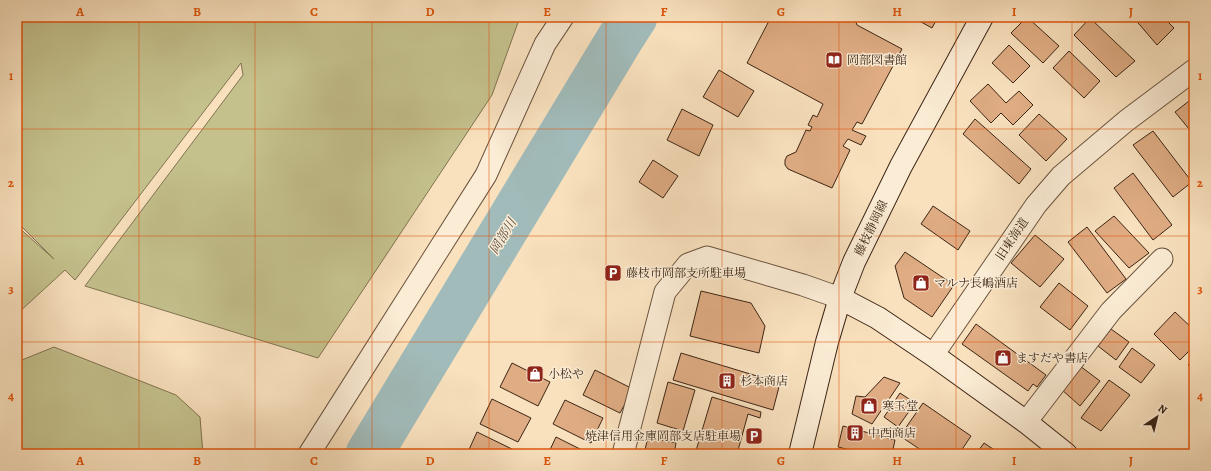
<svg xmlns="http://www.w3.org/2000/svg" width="1211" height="471" font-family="Alegreya,'Noto Serif JP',serif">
<rect width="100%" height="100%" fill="#f9e1be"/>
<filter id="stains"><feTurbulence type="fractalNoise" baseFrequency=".005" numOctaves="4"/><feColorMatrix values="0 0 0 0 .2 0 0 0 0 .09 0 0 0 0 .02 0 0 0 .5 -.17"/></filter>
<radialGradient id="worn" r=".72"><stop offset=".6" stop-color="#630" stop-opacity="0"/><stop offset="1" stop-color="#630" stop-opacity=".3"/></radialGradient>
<g fill="#c4c18d" stroke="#807351">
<path d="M17,17H520L492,95L318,358L85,286L243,75L241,63L75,280L65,270L17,314V226L54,259L17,222Z"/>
<path d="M54,347L176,395L200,417L203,454H17V362Z"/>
</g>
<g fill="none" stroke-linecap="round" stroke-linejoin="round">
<path stroke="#a1bbba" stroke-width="47" d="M369,454L621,37L634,17"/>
</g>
<g fill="#dfac83" stroke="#3c2515">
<path d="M771,17H854L857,25L902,49L862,124L857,122L852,130L866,136L861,145L848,139L843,146L850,150L832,188L788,169L785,165V160L787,156L796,152L806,130L810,131L812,127L808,125L813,115L817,117L823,104L747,63Z"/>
<path d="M912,17H938L932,28Z"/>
<path d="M1027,17L1059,46L1043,63L1011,33Z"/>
<path d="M1058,17H1068L1063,22Z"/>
<path d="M1133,17H1163L1174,28L1157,45Z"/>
<path d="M1186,17H1194V27Z"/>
<path d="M1090,18L1135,61L1116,77L1074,35Z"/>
<path d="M1009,45L1030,66L1013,83L992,63Z"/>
<path d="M1069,51L1100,81L1084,98L1053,68Z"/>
<path d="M719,70L754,91L738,117L703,97Z"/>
<path d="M988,84L1006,103L1019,91L1033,105L1013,125L1001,113L991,123L970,101Z"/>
<path d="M1194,97V135L1175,112Z"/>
<path d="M682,109L713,125L699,156L667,140Z"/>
<path d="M1039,114L1067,139L1046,161L1019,135Z"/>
<path d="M975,119L1031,169L1019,184L963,134Z"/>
<path d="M1153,131L1192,182L1173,197L1133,145Z"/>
<path d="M653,160L678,176L663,198L639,182Z"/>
<path d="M1133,173L1172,225L1153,240L1114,188Z"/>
<path d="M933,206L970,231L958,250L921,224Z"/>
<path d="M1114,216L1149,253L1129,268L1095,231Z"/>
<path d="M1087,227L1126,279L1107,293L1068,242Z"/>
<path d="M1035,235L1064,259L1040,287L1011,263Z"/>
<path d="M905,252L954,285L932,317L904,298L895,266Z"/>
<path d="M1059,283L1088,306L1070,330L1040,307Z"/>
<path d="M701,291L751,303L765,326L759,353L690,336Z"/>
<path d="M1175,312L1194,330V346L1180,360L1154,334Z"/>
<path d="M976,324L1046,375L1037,387L1033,384L1028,391L962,344Z"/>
<path d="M1111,329L1129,342L1116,360L1098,346Z"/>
<path d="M1132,348L1155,365L1141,383L1119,367Z"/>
<path d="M681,353L780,383L773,410L673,380Z"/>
<path d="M1194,359V371L1188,365Z"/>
<path d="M512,363L550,382L538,406L500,387Z"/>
<path d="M1080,366L1100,381L1080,406L1061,389Z"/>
<path d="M595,370L633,389L620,413L583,395Z"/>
<path d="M884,377L900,383L872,424L852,414L856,396L865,397Z"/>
<path d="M1109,380L1130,395L1101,431L1081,418Z"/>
<path d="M668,382L695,390L683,431L657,423Z"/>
<path d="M900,393L915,403L898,427L884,417Z"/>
<path d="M712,397L761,412L760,418L748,414L737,454H695Z"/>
<path d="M492,399L531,418L518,442L480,424Z"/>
<path d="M565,400L603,418L591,443L553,424Z"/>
<path d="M923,403L971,436L959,454H927L900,436Z"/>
<path d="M843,426L895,440L892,454H866L838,447Z"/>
<path d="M477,432L516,451L514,454H467Z"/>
<path d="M556,437L590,454H548Z"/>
<path d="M648,437L676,443L674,454H644Z"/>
<path d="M984,443L999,453L998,454H976Z"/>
<path d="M839,451L851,454H839Z"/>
</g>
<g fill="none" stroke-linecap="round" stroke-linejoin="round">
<g stroke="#6b543f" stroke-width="23">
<g id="street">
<path d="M933,355L1036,205L1061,176L1126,121L1194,70"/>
<path d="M1026,422L1111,311L1162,259"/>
<path d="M309,454L486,175L545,44L563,17"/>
<path d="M623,454L665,292L688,264L707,257L803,285L840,298"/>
</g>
</g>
<g stroke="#3c2515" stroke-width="24">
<g id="secondary">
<path d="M840,298L878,318L933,355L1026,422L1066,454"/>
<path d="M800,454L827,342L840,298L854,262L901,166L982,17"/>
</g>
</g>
<use href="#street" stroke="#fbecd5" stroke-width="21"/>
<use href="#secondary" stroke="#fbecd5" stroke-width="22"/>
</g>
<path fill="none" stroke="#df560c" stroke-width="1" stroke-opacity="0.55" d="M139,17V454M255,17V454M372,17V454M489,17V454M606,17V454M722,17V454M839,17V454M956,17V454M1072,17V454M17,129H1194M17,236H1194M17,342H1194"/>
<defs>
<g id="library-square" transform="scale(0.9)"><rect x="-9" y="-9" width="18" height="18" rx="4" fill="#8f2418" stroke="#fbecd5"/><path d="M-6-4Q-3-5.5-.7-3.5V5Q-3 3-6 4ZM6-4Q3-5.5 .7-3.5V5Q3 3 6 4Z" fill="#fff"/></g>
<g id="parking-square" transform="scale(0.9)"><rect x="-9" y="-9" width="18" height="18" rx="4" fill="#8f2418" stroke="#fbecd5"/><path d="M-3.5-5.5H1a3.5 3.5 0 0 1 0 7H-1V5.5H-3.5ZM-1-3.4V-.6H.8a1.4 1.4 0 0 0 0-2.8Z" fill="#fff"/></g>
<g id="shop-square" transform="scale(0.9)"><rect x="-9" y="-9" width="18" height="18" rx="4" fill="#8f2418" stroke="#fbecd5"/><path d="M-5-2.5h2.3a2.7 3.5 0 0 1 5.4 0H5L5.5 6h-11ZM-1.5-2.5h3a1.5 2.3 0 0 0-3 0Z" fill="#fff"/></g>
<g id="building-square" transform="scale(0.9)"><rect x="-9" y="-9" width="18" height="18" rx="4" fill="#8f2418" stroke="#fbecd5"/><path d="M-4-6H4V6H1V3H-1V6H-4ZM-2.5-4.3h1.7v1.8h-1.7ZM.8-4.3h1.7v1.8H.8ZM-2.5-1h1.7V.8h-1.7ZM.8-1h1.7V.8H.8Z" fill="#fff"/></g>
</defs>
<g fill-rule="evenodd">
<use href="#library-square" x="834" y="60"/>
<use href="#parking-square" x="613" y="273"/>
<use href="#shop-square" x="921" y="283"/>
<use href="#shop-square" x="1003" y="358"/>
<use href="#shop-square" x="535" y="374"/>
<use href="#building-square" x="727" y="381"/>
<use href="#shop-square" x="869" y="406"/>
<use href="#building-square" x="855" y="433"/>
<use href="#parking-square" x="754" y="436"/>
</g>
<g text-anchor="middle" stroke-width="3" stroke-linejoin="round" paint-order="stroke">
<g font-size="12" fill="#3c2515" stroke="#fbecd5" text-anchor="start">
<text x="847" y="64">岡部図書館</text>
<text x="626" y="277">藤枝市岡部支所駐車場</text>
<text x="934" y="287">マルナ長嶋酒店</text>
<text x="1016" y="362">ますだや書店</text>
<text x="548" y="378">小松や</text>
<text x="740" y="385">杉本商店</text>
<text x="882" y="410">寒玉堂</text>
<text x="868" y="437">中西商店</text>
<text x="741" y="440" text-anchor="end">焼津信用金庫岡部支店駐車場</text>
</g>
<g font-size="12" fill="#3c2515" stroke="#fbecd5">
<text transform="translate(871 228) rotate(-64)" y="4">藤枝静岡線</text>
<text transform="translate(1012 239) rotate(-56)" y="4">旧東海道</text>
</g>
<g font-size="13" font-style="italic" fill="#5a5247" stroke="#fbecd5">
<text transform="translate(502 236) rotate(-59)" y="5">岡部川</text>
</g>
</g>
<rect width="1211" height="471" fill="none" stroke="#f9e1be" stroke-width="44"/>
<g transform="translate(1157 417) rotate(35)" stroke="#fbecd5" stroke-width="3" paint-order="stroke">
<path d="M0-3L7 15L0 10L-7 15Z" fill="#3c2515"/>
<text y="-6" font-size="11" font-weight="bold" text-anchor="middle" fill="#3c2515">N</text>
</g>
<rect x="22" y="22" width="1167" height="427" fill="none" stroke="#df560c" stroke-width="1.5"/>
<g font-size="13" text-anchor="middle" font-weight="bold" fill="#df560c">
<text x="80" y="16">A</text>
<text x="197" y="16">B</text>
<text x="314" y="16">C</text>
<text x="430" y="16">D</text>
<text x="547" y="16">E</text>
<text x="664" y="16">F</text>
<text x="781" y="16">G</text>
<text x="897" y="16">H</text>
<text x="1014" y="16">I</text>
<text x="1131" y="16">J</text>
<text x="11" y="80">1</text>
<text x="1200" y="80">1</text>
<text x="11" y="187">2</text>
<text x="1200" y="187">2</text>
<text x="11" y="293">3</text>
<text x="1200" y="293">3</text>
<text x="11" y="400">4</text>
<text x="1200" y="400">4</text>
<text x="80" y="465">A</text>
<text x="197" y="465">B</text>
<text x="314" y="465">C</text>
<text x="430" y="465">D</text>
<text x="547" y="465">E</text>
<text x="664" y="465">F</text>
<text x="781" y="465">G</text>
<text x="897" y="465">H</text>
<text x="1014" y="465">I</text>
<text x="1131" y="465">J</text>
</g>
<rect width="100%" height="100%" filter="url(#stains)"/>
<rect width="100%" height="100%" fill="url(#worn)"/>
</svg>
